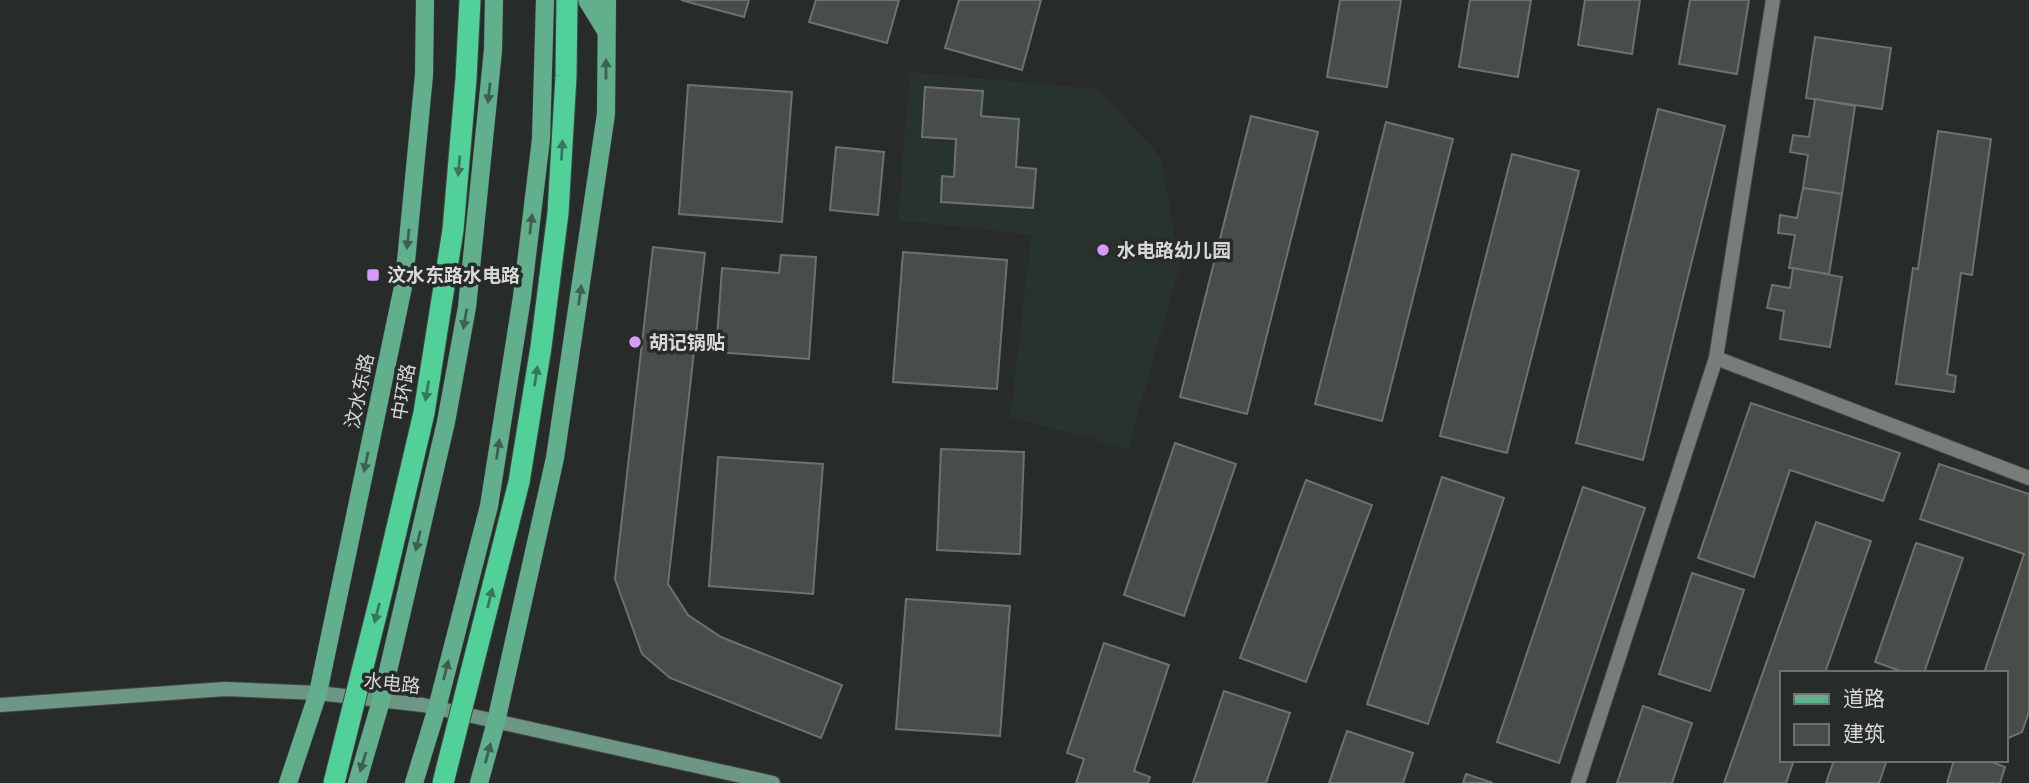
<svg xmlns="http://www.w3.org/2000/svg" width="2029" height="783" font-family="'Crimson Pro','Noto Sans SC',serif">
<rect width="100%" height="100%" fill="#272b29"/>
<path fill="#28332d" d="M909,72L1098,89L1161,157L1180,266L1128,449L1010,417L1031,235L898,220Z"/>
<g fill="#484d4b" stroke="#6d726f" stroke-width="2">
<path d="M681,0H749L744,17Z"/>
<path d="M816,0H899L887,43L809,22Z"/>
<path d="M959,0H1041L1022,70L945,48Z"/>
<path d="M1340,0H1401L1387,87L1327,77Z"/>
<path d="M1470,0H1531L1518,77L1459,67Z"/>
<path d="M1585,0H1640L1632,54L1578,45Z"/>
<path d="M1690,0H1749L1737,74L1679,64Z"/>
<path d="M1815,37L1891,48L1882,109L1806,98Z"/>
<path d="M688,85L792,92L782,222L679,214Z"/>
<path d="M925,87L983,91L981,116L1019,119L1016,167L1036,169L1033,208L941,202L942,176L954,177L956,139L922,137Z"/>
<path d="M1815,99L1855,106L1842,194L1803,188L1808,155L1790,152L1793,135L1809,137Z"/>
<path d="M1658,109L1725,126L1643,460L1576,443Z"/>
<path d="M1251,116L1318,132L1247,414L1180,397Z"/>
<path d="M1386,122L1453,139L1382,421L1315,404Z"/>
<path d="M1938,131L1991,139L1972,275L1961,273L1947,374L1956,376L1954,392L1896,384L1913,268L1918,269Z"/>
<path d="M836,147L884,152L878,215L830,210Z"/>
<path d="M1512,154L1579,171L1507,453L1440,436Z"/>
<path d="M1803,188L1842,194L1829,274L1789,268L1795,235L1778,233L1780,215L1797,218Z"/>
<path d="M653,247L705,253L668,584L688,615L721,637L842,685L821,738L670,678L642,654L615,579Z"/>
<path d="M903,252L1007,260L997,389L893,382Z"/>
<path d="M781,255L816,257L809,359L716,352L722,268L779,273Z"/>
<path d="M1793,268L1842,277L1830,347L1780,339L1784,311L1767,308L1772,285L1790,288Z"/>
<path d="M1751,403L1900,453L1883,501L1790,470L1754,577L1698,558Z"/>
<path d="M1175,443L1236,464L1184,616L1124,595Z"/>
<path d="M941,449L1024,452L1020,554L937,550Z"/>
<path d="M718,457L823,464L813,594L709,586Z"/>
<path d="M1939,464L2029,494V712L2022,732L2006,739V673H1984L2024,554L1920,519Z"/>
<path d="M1442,477L1504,498L1428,724L1367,704Z"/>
<path d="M1306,480L1372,505L1306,682L1240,658Z"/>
<path d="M1583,487L1645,508L1559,763L1497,742Z"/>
<path d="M1816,522L1871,541L1825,673H1782V760H1794L1786,783H1724Z"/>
<path d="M1916,543L1963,558L1924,673H1906L1875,662Z"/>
<path d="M1692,573L1744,590L1710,691L1659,674Z"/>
<path d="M906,599L1010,606L1000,736L896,729Z"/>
<path d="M1104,643L1169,665L1134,771L1150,777L1148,783H1076L1084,759L1067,753Z"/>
<path d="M1224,691L1290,713L1266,783H1193Z"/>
<path d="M1643,706L1692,723L1672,783H1617Z"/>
<path d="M1347,731L1413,753L1403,783H1329Z"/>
<path d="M1834,760H1887L1879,783H1826Z"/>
<path d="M1954,760H1987L2005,767L2000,783H1947Z"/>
<path d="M1466,774L1493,783H1463Z"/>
</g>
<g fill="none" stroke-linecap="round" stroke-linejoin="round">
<g stroke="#434745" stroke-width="16">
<g id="street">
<path d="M1716,358L2029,478"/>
<path d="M1578,783L1716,358L1773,0"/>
</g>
</g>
<g stroke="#434745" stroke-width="16">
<path id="secondary" d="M0,705L225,689L318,693L423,705L773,783"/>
</g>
<g stroke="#434745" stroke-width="19">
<g id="primary">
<path d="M587,0L606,31"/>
<path d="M288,783L318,693L404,282L424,75L425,0"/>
<path d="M357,783L381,701L446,422L467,307L493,50L494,0"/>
<path d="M414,783L437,708L489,506L522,297L541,139L545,0"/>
<path d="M479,783L496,722L555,458L606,114L607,0"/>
</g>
</g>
<use href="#street" stroke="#787d7a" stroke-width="14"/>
<use href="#secondary" stroke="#6d9684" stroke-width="14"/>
<use href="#primary" stroke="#61af8d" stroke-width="18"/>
<g stroke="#434745" stroke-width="23" stroke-linecap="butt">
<g id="highway-bridge">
<path d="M334,783L383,587L424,413L453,230L466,79L470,0"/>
<path d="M443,783L519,482L541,347L558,213L566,76L567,0"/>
</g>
</g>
<use href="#highway-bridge" stroke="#52d09a" stroke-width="21"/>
</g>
<defs><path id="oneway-solid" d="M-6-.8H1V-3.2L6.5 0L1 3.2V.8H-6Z" transform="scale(1.75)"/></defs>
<g fill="#3e6051">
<use href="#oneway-solid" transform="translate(606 69) rotate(-90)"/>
<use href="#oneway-solid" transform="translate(489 93) rotate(96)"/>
<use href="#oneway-solid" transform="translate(531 224) rotate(-83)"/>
<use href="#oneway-solid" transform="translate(408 239) rotate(96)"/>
<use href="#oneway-solid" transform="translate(580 295) rotate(-82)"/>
<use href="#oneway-solid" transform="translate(465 319) rotate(100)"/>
<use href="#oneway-solid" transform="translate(498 449) rotate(-81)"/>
<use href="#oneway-solid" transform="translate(366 462) rotate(102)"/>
<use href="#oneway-solid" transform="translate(418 541) rotate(103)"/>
<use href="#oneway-solid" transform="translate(446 670) rotate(-76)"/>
<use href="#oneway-solid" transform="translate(488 753) rotate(-75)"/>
<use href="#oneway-solid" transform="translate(363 762) rotate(107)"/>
</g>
<g fill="#3a755c">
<use href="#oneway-solid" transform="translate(562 150) rotate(-87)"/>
<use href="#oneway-solid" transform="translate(459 166) rotate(95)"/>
<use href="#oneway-solid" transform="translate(536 376) rotate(-81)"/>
<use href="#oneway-solid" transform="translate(427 391) rotate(99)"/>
<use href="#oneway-solid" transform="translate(490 598) rotate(-76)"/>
<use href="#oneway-solid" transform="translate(377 613) rotate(104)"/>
</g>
<g fill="#d69bfa" stroke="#272b29" stroke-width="2.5">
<circle cx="1103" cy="250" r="7"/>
<rect x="366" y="268" width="14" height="14" rx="3.5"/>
<circle cx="635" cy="342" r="7"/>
</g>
<g text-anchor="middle" stroke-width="7" stroke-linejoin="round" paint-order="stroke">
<g font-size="19" font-weight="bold" fill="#d6d9d8" stroke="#272b29" text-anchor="start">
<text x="1117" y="257">水电路幼儿园</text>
<text x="387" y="282">汶水东路水电路</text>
<text x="649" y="349">胡记锅贴</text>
</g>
<g font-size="19" fill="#d6d9d8" stroke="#272b29">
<text transform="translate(359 391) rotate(-78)" y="7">汶水东路</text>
<text transform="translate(403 392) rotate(-80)" y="7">中环路</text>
<text transform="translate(392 683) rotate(6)" y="7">水电路</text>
</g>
</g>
<rect x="1780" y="671" width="228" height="91" fill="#272b29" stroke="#6d716f" stroke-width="2"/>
<rect x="1794" y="694" width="35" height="10" fill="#61af8d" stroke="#6d716f" stroke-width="2"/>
<text x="1843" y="706" font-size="21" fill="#d6d9d8">道路</text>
<rect x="1794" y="724" width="35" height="21" fill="#484d4b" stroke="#6d716f" stroke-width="2"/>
<text x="1843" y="741" font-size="21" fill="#d6d9d8">建筑</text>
</svg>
